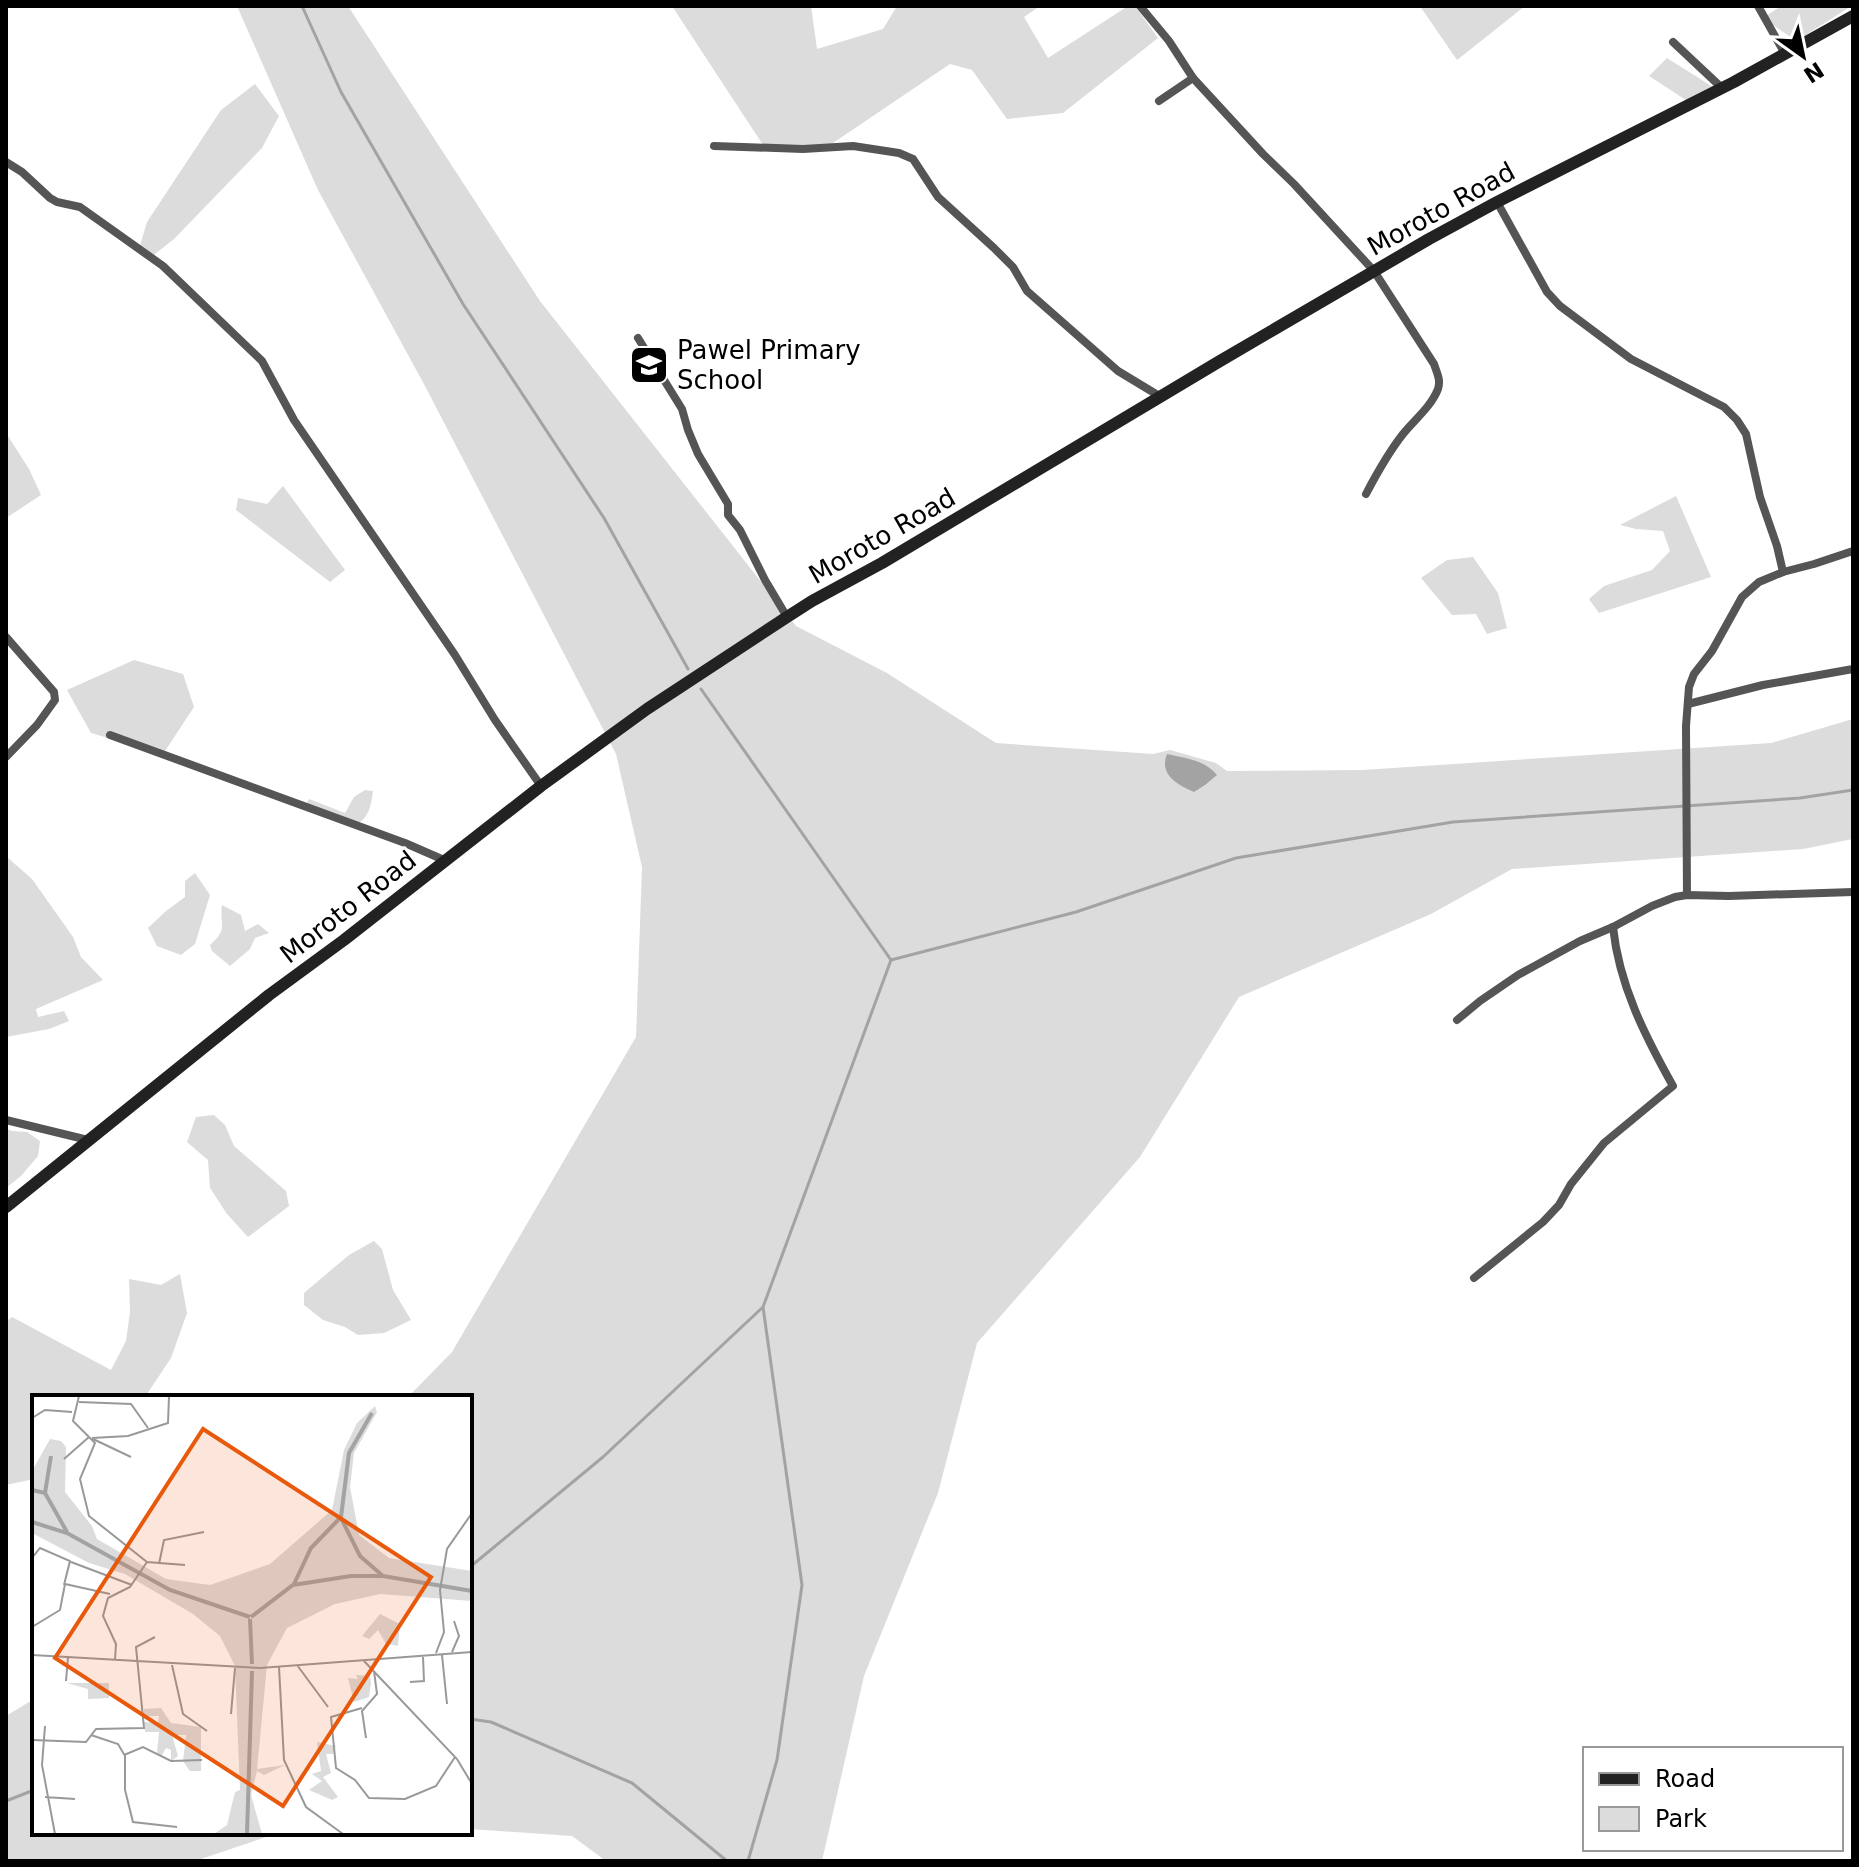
<svg xmlns="http://www.w3.org/2000/svg" width="1859" height="1867" font-family="'DejaVu Sans',sans-serif">
<rect width="100%" height="100%" fill="#fff"/>
<g fill="#dcdcdc">
<path d="M237,6H348L540,301L796,626L887,673L996,743L1153,754L1170,750L1216,763L1227,771L1363,770L1771,743L1853,719V839L1803,849L1512,869L1431,914L1239,997L1140,1157L977,1343L938,1493L864,1676L822,1861H606L572,1836L470,1829V1397H408L452,1352L636,1037L642,867L616,754L425,386L318,190Z"/>
<path d="M672,6H811L817,49L883,29L897,6H1040L1024,17L1048,58L1128,6H1135L1158,38L1063,113L1007,119L972,70L950,64L830,145L765,148Z"/>
<path d="M1420,6H1525L1457,60Z"/>
<path d="M1781,6H1849L1850,7L1796,41L1763,18Z"/>
<path d="M1667,58L1713,87L1689,102L1649,76Z"/>
<path d="M255,84L279,116L262,148L174,239L150,258L139,249L147,222L221,110Z"/>
<path d="M6,433L29,469L41,495L6,518Z"/>
<path d="M283,486L345,570L330,582L236,510L238,498L267,504Z"/>
<path d="M1676,496L1711,577L1599,613L1589,599L1604,586L1652,570L1670,551L1663,531L1636,529L1620,525Z"/>
<path d="M1473,557L1498,593L1507,628L1487,634L1476,614L1452,615L1421,578L1447,560Z"/>
<path d="M134,660L183,674L194,707L163,754L91,733L67,690Z"/>
<path d="M365,790L373,791C371,804 370,817 357,824L305,806L309,799L345,813L354,797Z"/>
<path d="M8,858L32,879L73,937L81,957L103,980L36,1009L38,1017L64,1011L69,1021L49,1029L6,1037V859Z"/>
<path d="M195,873L210,895L195,944L181,955L157,946L148,928L166,911L185,897V881Z"/>
<path d="M222,905L241,915L245,931L258,924L269,933L255,938L250,949L230,966L212,951L210,945C229,929 219,925 222,905Z"/>
<path d="M214,1115L225,1125L234,1146L286,1191L289,1206L248,1237L227,1214L210,1188L208,1160L187,1142L196,1117Z"/>
<path d="M6,1129L12,1131L27,1132L40,1141L38,1156L21,1176L6,1188Z"/>
<path d="M374,1241L382,1249L393,1290L411,1320L384,1333L358,1335L345,1327L323,1320L304,1305V1293L349,1255Z"/>
<path d="M180,1274L187,1313L171,1358L147,1394L151,1397H34V1479L6,1485V1322L12,1317L111,1370L126,1341L130,1312L129,1279L161,1285Z"/>
<path d="M34,1699V1833H278L195,1861H6V1716Z"/>
</g>
<path fill="#a3a3a3" d="M1167,754C1185,758 1205,760 1217,775L1205,785L1194,792C1177,784 1159,775 1167,754Z"/>
<g fill="none" stroke-linecap="round" stroke-linejoin="round">
<g stroke="#a3a3a3" stroke-width="3">
<path d="M302,6L341,92L463,304L604,518L688,669"/>
<path d="M701,689L891,960"/>
<path d="M891,960L1076,912L1236,858L1453,822L1800,798L1853,790"/>
<path d="M470,1567L603,1457L763,1307L891,960"/>
<path d="M470,1719L491,1722L632,1783L727,1861"/>
<path d="M6,1801L34,1790"/>
<path d="M748,1861L777,1760L802,1585L763,1307"/>
</g>
<g stroke="#555" stroke-width="8">
<path d="M1140,6L1169,41L1193,78L1263,154L1294,184L1374,271L1434,364C1437,373 1441,380 1438,389C1431,407 1414,420 1403,434C1388,453 1377,473 1366,494"/>
<path d="M1758,6L1785,54"/>
<path d="M1673,42L1722,88"/>
<path d="M1159,101L1193,78"/>
<path d="M714,146L803,149L853,146L899,153L913,159L938,197L994,248L1013,267L1027,291L1118,371L1161,397"/>
<path d="M6,162L22,172L50,198L57,202L80,207L163,266L262,361L294,420L455,655L495,720L541,786"/>
<path d="M1497,202L1547,292L1560,306L1631,359L1724,407L1737,420L1746,434L1760,497L1777,546L1783,572L1759,582L1742,597L1712,651L1694,674L1689,687L1686,726L1687,895"/>
<path d="M638,338L682,409L688,430L698,454L728,504V515L740,530L765,580L787,617"/>
<path d="M1783,572L1814,564L1853,551"/>
<path d="M6,637L54,692L55,700L37,725L6,757"/>
<path d="M1688,704L1763,685L1853,669"/>
<path d="M110,735L405,843L444,860"/>
<path d="M1457,1020L1480,1001L1518,975L1580,941L1613,927L1652,906L1675,897L1687,895L1729,896L1853,892"/>
<path d="M6,1120L88,1140"/>
<path d="M1474,1278L1543,1222L1559,1205L1571,1184L1604,1143L1673,1086C1645,1036 1619,985 1613,927"/>
</g>
<path stroke="#222" stroke-width="12" d="M6,1207L269,995L344,940L541,786L647,709L787,617L812,601L882,563L1220,361L1429,239L1497,202L1734,82L1853,16"/>
</g>
<defs>
<g id="school-square" transform="scale(2)"><rect x="-9" y="-9" width="18" height="18" rx="4" fill="#000" stroke="#fff"/><path d="M0-5L7-2L0 1L-7-2ZM-4 1L0 2.5L4 1V4Q0 6-4 4Z" fill="#fff"/></g>
</defs>
<g fill-rule="evenodd">
<use href="#school-square" x="649" y="365"/>
</g>
<g text-anchor="middle" stroke-width="6" stroke-linejoin="round" paint-order="stroke">
<g font-size="26" fill="#000" stroke="#fff">
<text transform="translate(1441 209) rotate(-29)" y="9">Moroto Road</text>
<text transform="translate(882 536) rotate(-30)" y="9">Moroto Road</text>
<text transform="translate(348 907) rotate(-38)" y="9">Moroto Road</text>
</g>
<g font-size="26" fill="#000" stroke="#fff" text-anchor="start">
<text x="677" y="359">Pawel Primary<tspan x="677" dy="30">School</tspan></text>
</g>
</g>
<g transform="translate(32 1395)">
<rect width="440" height="440" fill="#fff"/>
<path d="M343,11L345,17L322,58L318,92L327,140L357,163L440,176V206L348,199L303,209L255,233L235,270L225,374L253,370L232,380L225,376L219,400L230,439H182L195,430L203,397L208,395L203,271L188,241L161,219L93,179L57,168L0,138V76L18,44L29,46L34,52L33,97L60,131L65,144L134,184L178,190L238,169L300,115L312,55L325,28ZM348,219L368,229L366,251L354,249L346,235L337,244L330,241ZM324,280L338,281L339,288L337,302L322,307L316,283L326,284ZM35,288H77V303L56,304V294ZM129,313L139,328L169,332V376H158L151,366L154,340H140L146,361L139,366V355L134,353L129,362L125,358L127,337H113L112,327L126,328L127,321H112V314ZM285,347L304,351L301,359H294L299,378L291,382L306,402L300,405L277,395L290,386L280,379L289,376Z" fill="#dcdcdc"/>
<path fill="none" stroke="#a3a3a3" stroke-width="4" d="M0,95L13,98L35,137M13,98L19,61M309,123L328,161L351,181M0,127L35,138L138,195L218,222M262,189L279,153L309,122L317,58L340,18M219,222L261,190L319,181H351L440,196M218,224L220,269M215,439L220,276"/>
<path fill="none" stroke="#999" stroke-width="2" d="M47,1L41,26L63,48L48,84L57,121L115,167L153,170M47,7L99,9L116,33M0,23L13,15L40,17M60,43L96,41L136,28L137,1M61,44L99,62M32,64L57,42M0,163L8,153L38,166L32,190M39,167L100,190M127,169L132,145L172,137M0,232L28,215L33,189L78,199M420,257L427,241L422,226M404,258L412,237L408,195L415,154L440,118M0,260L228,273L440,257M410,260L415,309M83,265L84,249L71,221L76,203L98,192L115,167M332,266L425,364L440,389M140,270L151,319L175,336M265,270L296,312M247,272L252,365L274,412L311,439M34,286L36,262M378,287L392,286L391,262M330,313L299,322L304,373L323,385L337,403L373,404L404,391L423,362M199,319L203,273M13,331L10,370L23,439M59,340L86,349L93,361V395L101,427L145,432M334,343L330,316L345,299L342,276M0,345L54,347L64,334L112,333L104,252L123,242M92,360L111,352L139,366L170,365M13,402L43,404"/>
<path fill="#e8590c" fill-opacity="0.15" stroke="#e8590c" stroke-width="4" d="M171,34L399,182L251,411L23,263Z"/>
<rect width="440" height="440" fill="none" stroke="#000" stroke-width="4"/>
</g>
<rect width="1859" height="1867" fill="none" stroke="#000000" stroke-width="16"/>
<rect x="1583" y="1747" width="260" height="104" fill="#ffffff" stroke="#999999" stroke-width="2"/>
<rect x="1599" y="1773" width="40" height="12" fill="#222222" stroke="#999999" stroke-width="2"/>
<text x="1655" y="1787" font-size="24" fill="#000000">Road</text>
<rect x="1599" y="1807" width="40" height="24" fill="#dcdcdc" stroke="#999999" stroke-width="2"/>
<text x="1655" y="1827" font-size="24" fill="#000000">Park</text>
<g transform="translate(1803 56) rotate(147)" stroke="#ffffff" stroke-width="6" paint-order="stroke">
<path d="M0-6L14 30L0 20L-14 30Z" fill="#000000"/>
<text y="-12" font-size="22" font-weight="bold" text-anchor="middle" fill="#000000">N</text>
</g>
</svg>
